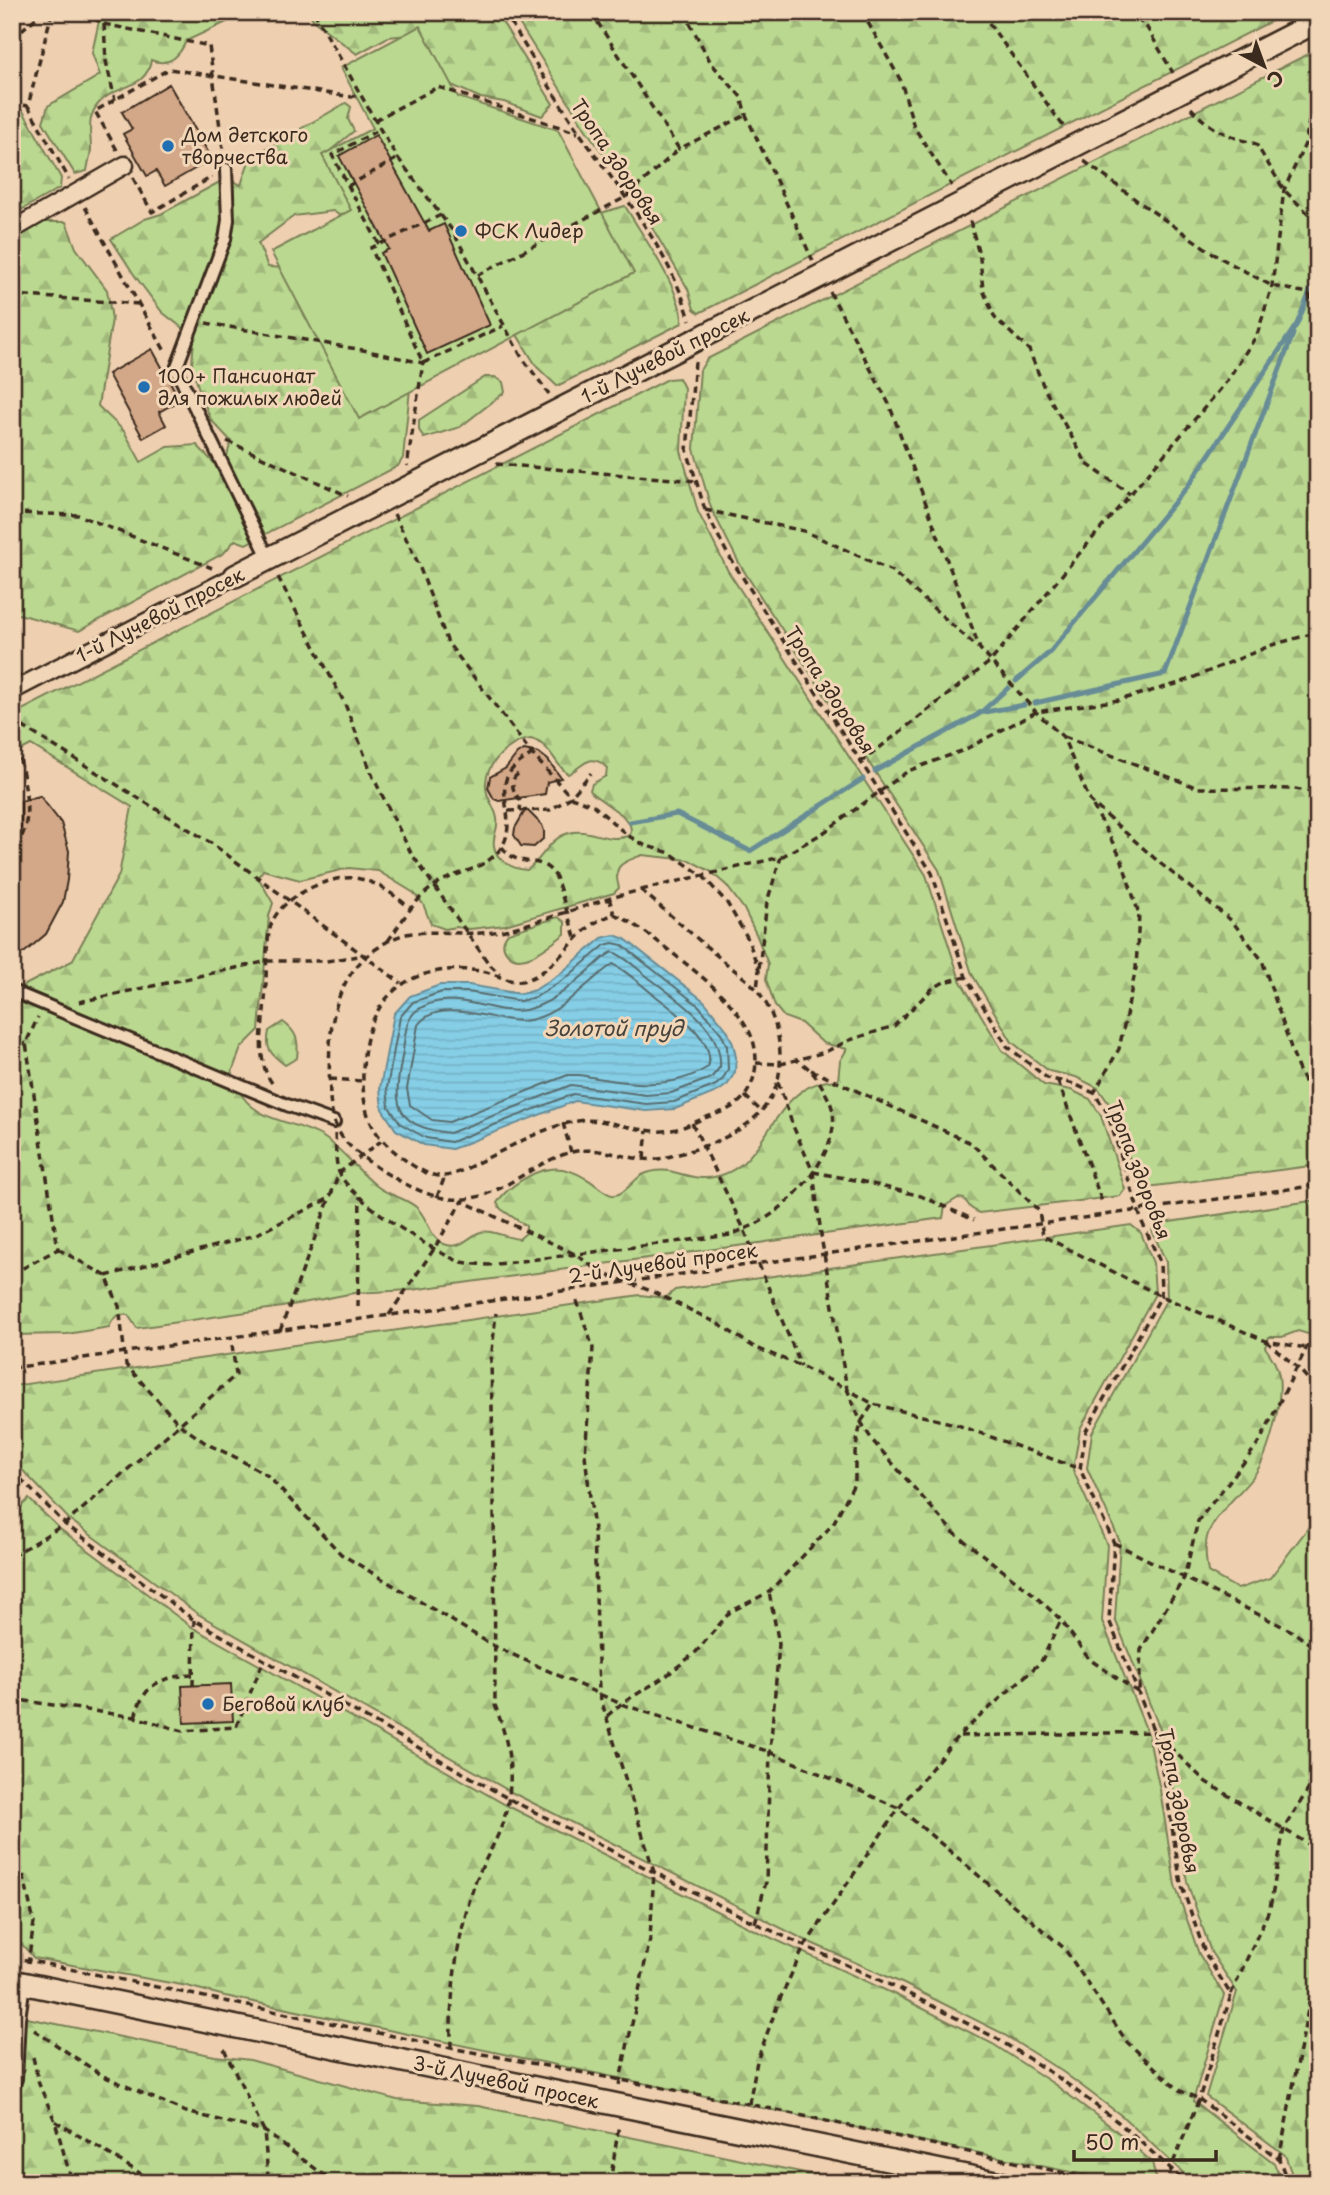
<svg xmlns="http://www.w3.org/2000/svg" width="1330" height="2195" font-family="'Playpen Sans',sans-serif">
<defs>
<pattern id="forest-firs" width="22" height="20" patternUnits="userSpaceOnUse" patternTransform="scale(1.75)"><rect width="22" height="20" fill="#bad890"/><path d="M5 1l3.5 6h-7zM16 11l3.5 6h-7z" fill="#a1ba7c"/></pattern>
<pattern id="water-rules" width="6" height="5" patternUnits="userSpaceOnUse" patternTransform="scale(1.75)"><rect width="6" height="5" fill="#85cee6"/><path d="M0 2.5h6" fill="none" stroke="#74b1c5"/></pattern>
</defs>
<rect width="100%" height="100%" fill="#eecfb0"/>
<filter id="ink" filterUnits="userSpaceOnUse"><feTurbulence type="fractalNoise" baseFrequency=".0143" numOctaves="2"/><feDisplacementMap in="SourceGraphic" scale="14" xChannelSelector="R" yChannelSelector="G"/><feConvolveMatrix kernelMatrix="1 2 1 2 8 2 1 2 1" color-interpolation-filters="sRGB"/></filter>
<g filter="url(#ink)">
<g fill="url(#forest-firs)" stroke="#7a8157" stroke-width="2" fill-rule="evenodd">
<path d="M101,12H248L186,41C179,57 169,67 151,60C147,90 116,84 99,103C86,117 91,133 91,150C90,157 88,164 87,171L75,174L43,122L48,106L100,75L92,53Z"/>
<path d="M309,12H496L553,104L542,116L504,102L481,98L440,80L409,35L388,37L357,54L314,21Z"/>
<path d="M512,12H1289L699,313L694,309L688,289L632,193L586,130Z"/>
<path d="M1318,49V1165L1147,1187L1141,1186L1137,1180L1112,1108L1098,1088L1076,1077L1049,1071L1012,1042L972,974L939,870L740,565L711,508L694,449L700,370L707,359Z"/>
<path d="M346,103L351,107L348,119L354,131L331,150L329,157L356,213L345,219L333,211L294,216L258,243L268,267L286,268L410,389L403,458L398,466L246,544L235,540L224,553L79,631L19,614L12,617V237L43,222H66L76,248L107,290L112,319L98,406L124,431L141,462L168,447L197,445L212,461L227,456L231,441L211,420L200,393L192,366L194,337L162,312L135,276L111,239L145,219L161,214L227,178L241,185L250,158Z"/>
<path d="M12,110L23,111L61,178L60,188L12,215Z"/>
<path d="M625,206C641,233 683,292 682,323L557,386L537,367L485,283L601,213Z"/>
<path d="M485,377H495L503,382L505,392L460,427L424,438L419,430V420Z"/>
<path d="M679,378L684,388L681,451L698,512L728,571L926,875L960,980L1002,1050L1044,1085L1071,1090L1090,1099L1101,1116L1125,1189L1120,1196L979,1213L971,1208L964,1199L958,1198L945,1206L943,1218L411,1290L354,1293L282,1307L137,1328L128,1315C117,1313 114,1317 109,1327L67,1334L12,1335V998L48,1013L54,1006L50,999L21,987L72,961L119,875L132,807L31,745L12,755V715L668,379ZM531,739C552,745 553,763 568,774C582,768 590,750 607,768L606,776L592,784L590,790L593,794L622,815L630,825L631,830L630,835C609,845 589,827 569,833C549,838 543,859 527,870C513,869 496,861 494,846C492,836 499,828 497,819C496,809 489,802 487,793C480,768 508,741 531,739ZM642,855L689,860L710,871L726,885L744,909L756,934L768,964L766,979L775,1006L784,1017L801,1023L823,1043L847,1049L840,1061L838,1080C764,1082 774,1175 704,1178C683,1179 668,1163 642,1175C633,1180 623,1197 612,1195C603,1193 594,1182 585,1178C575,1172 562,1167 550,1169C532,1171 506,1188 497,1203L501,1209L526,1226V1233L519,1239C506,1238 490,1228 478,1233C466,1239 459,1250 444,1244C429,1238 428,1217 416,1207C404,1197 390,1196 378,1187C358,1172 344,1150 323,1137C297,1121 262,1123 243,1097C239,1090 236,1080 232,1072L241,1048L259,1030L269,916L273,903L258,877L263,870L300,880L349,868L378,871L414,893L423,904L431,924L445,929L456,927L470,929L505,925L614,893L619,888C612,864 622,863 642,855Z"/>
<path d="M558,917L565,922V934C552,943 522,971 507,953C501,946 503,939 508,933Z"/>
<path d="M283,1022C297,1032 299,1041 297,1058L285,1065C271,1054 265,1050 269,1031Z"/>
<path d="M1318,1200V1337L1298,1331L1282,1337H1269L1265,1347C1271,1356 1277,1364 1279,1376C1283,1401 1269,1454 1255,1474C1241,1493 1216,1513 1208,1534C1204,1545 1206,1561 1208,1572L1238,1589L1270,1578L1318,1515V2183H1295L1285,2155L1206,2096L1237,1992L1211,1952L1187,1882L1173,1788L1160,1729L1115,1619L1120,1542L1087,1468L1092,1433L1167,1299L1166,1262L1152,1230L1156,1224Z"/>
<path d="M1131,1225L1141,1233L1153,1263L1155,1294L1080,1429L1073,1470L1107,1545L1102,1621L1148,1734L1160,1790L1175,1885L1199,1954L1224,1995L1193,2101L1274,2163L1282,2183H1194L1122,2116L1063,2072L1000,2032L904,1984L807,1941L513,1793L198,1614L69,1519L12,1459V1386L640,1295L665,1298L675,1290Z"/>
<path d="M29,1499L60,1529L190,1626L506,1805L752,1929L898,1996L993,2044L1054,2084L1113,2128L1152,2162L1157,2183H1123L225,1996L187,1986L34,1958L12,1933V1512L14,1513Z"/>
<path d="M12,2015L215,2056L250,2060L397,2100L478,2106L854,2183H12Z"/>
</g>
<path fill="#bad890" stroke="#7a8157" stroke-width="2" d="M420,26L458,97L558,130L634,273L359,419L271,252L351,210L322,155L373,128L341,68Z"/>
<path fill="url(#water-rules)" stroke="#678c96" stroke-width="2" d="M614,935L625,939L704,1001L727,1030L733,1044L736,1057L735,1072L728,1084L719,1091L675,1109L646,1111L575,1101L452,1149L424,1145L396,1130L382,1109L380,1088L394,1014L410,996L440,985H469L521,994L535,990L561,973L602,938Z"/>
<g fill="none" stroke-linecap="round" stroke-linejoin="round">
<g stroke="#596c6e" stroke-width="2">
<path d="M613,943L622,945L699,1006L721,1033L727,1046L728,1069L723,1079L716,1085L674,1102L646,1104L573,1094L451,1142L426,1138L401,1124L389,1107L387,1088L400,1017L413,1002L442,992H468L520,1001L536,997L566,978L605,945Z"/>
<path d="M613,952C626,957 637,969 648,977C676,999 723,1026 720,1067L711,1078L671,1093L646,1095L571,1085L450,1133C389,1126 394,1100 403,1051C405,1038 405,1020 416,1011C451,985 491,1016 525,1010C551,1005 573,984 592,968C599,962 605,955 613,952Z"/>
<path d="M613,964C626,971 638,982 649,991C668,1006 718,1039 708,1067C667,1093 622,1082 579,1075H568L449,1122L432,1120L410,1105L407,1089L418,1025C438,996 494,1022 522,1021C558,1019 585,983 613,964Z"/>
</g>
<g stroke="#678c96" stroke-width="5">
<path d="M1016,681L1050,652L1188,486L1297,324L1318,272"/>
<path d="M1035,703L1165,674L1293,334"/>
<path d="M979,713L1024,705"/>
<path d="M875,771L979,714L1008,688"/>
<path d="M630,822L677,814L750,851L863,779"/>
</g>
</g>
<g fill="#d3a888" stroke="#3b2a1e" stroke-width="2">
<path d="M169,84L212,159L165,186L156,171L147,176L123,134L132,129L122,112Z"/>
<path d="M376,135L429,231L444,224L490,325L427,354L381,253L389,249L339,156Z"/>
<path d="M152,349L180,400L159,412L166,425L143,438L108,374Z"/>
<path d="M524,750L539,753L548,760L561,778L547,782L545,794L499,801L494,799L488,788L490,777L506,768L517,754Z"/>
<path d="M40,796L61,823L69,851L67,880L63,902L46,934L25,952L12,957V844L21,827V801Z"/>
<path d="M526,809L542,825L544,831V838L534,847L521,846L514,835L515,828Z"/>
<path d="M231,1684L233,1721L184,1723L182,1686Z"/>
</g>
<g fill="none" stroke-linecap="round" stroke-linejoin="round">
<g stroke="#3b2a1e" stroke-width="16">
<g id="service">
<path d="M226,169L228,220L225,239L176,369L269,559"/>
<path d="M12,991L287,1105L334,1122"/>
<path d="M12,2086L16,2079L19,2018L24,1984"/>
</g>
</g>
<g stroke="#3b2a1e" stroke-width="21">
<g id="pedestrian">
<path d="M12,230L125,165"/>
<path d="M12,691L235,576"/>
</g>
</g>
<g stroke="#3b2a1e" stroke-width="26">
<g id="minor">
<path d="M235,576L1318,21"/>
<path d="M12,1981L1000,2183"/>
</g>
</g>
<g stroke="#3b2a1e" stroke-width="3.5" stroke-dasharray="7 5" stroke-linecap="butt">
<path d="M52,12L28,106L69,179"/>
<path d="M83,12L104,24L209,46L224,157"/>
<path d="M314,12L380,129L398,158L452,230L521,356L549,394"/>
<path d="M504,12C530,53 554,96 581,135C621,192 671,253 690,320"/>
<path d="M591,12L679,149L746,115"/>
<path d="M684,12L711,63L741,97L746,115L813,261"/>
<path d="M862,12L901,81L914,127L952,186"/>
<path d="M984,12L988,22L1066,130"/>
<path d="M1127,12L1146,26L1173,73"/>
<path d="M104,24L106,61L115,100"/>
<path d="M12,38L43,12"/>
<path d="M1318,80L1315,88H1318"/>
<path d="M12,103L28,106"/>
<path d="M1191,108C1209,129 1230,137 1256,144L1284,190L1318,223"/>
<path d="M375,120L438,87L578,133"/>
<path d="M117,150L95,111L169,69L352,97L359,94"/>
<path d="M1084,161L1139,202L1217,256L1272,286L1308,293L1318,309"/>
<path d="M133,178L152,212L212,177"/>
<path d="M348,186L398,158"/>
<path d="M85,207L166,353"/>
<path d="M441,215L371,248L423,363L503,326"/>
<path d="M970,221L980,258L983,290L995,318L1029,350L1045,390L1087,464L1130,494"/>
<path d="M379,244L332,155L380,129"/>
<path d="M478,275L626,197L679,149"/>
<path d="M830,292L889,404L980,649L1036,712L1063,737L1090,801L1161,864L1232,921L1262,960L1297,1066L1318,1113"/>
<path d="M12,295L140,304"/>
<path d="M206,323L363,350L423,363L407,466"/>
<path d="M695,362L687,450L705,510L727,553L932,873L966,977L1007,1046L1047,1078L1074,1084L1094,1093L1107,1112L1142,1222L1160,1262L1161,1296L1086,1431L1080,1469L1114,1543L1109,1620L1154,1732L1166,1789L1181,1884L1205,1953L1231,1995L1199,2099L1279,2159L1288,2183"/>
<path d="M227,441L348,496"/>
<path d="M496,464L696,481"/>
<path d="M705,510L804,531L892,571L978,648"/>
<path d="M12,513L78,515L212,568"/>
<path d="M394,514L418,563L448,643L532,754L571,797L593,805L627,835L644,845L670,853L703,876L727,903L747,937L759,970L757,990"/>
<path d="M278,577L345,704L373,777L411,853L489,964L500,974"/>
<path d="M12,720L211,843L401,983"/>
<path d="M12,736C21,755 31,806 25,827C23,836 18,844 12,851"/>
<path d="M1064,737L1198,788L1295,789L1318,793"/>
<path d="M860,763L991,661L1079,554L1224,385L1257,335L1272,286L1284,190L1305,144L1315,88"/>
<path d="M518,774C509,780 512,792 521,801L520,810"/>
<path d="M1093,806L1121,858L1139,914L1136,968L1119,1049L1094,1093"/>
<path d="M508,811L550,810L571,797L591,773"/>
<path d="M502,847C521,872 539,851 556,877L576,940"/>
<path d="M641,890L781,857L823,833L908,771L964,750L1036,712L1119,700L1180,683L1272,645L1318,632"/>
<path d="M609,898L614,914"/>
<path d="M614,914C639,925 658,942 680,959C705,979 734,1002 749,1031C762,1055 757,1093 732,1107C723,1112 712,1115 702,1119C693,1123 683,1128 672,1130C641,1136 606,1116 578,1121C545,1126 515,1145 485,1159C473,1165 458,1174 445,1176C427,1178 407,1162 394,1151C371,1133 363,1110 363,1081C361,1003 402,961 481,971C497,973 510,985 526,980C552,971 567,946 587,929C595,921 604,918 614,914Z"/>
<path d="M388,941C402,921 416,897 437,884C459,870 484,871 501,848C518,824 497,795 508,775C513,766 523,760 532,754"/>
<path d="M759,968L767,902L781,857"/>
<path d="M79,1002L268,961H326L366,955"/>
<path d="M12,1047L26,1043"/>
<path d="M756,1063L781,1064L796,1060L825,1052L850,1040L894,1026L932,989L944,982L966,977"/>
<path d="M811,1070L971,1143L1039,1211L1043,1236L1161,1296L1266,1341L1318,1350"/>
<path d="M330,1079L363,1081"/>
<path d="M1058,1081L1102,1202"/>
<path d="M778,1082L793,1126L813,1172L822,1242L847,1389L873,1404L955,1424L1080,1469"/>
<path d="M272,1083C255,1059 263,1027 265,1000C267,979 265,944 271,925C279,898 328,875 355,878C377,881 394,895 410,908"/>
<path d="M745,1096L762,1112"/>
<path d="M563,1123L571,1152"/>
<path d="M692,1123L744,1229L801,1366"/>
<path d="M335,1134C336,1146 335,1162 339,1172C348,1198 430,1249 456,1260C466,1264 478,1264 489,1265L731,1235C739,1231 748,1228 756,1224C791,1206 839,1154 833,1112C832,1105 828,1098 825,1092C818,1078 809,1066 796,1060"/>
<path d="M644,1158L647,1131"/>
<path d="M813,1172L860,1181L921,1196L974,1220"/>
<path d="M437,1197L445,1176"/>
<path d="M58,1249L106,1276L119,1306L126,1365L179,1424L207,1444L237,1458L268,1476L341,1554L494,1646L621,1704L770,1752L899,1808L1064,1948L1127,2042L1179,2090L1199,2099L1171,2168L1168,2183"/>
<path d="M12,1274L58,1249L26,1043L38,1017"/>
<path d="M106,1276L255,1235L328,1199"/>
<path d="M577,1301L593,1348L585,1455L594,1530L599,1693L654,1872L650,1939L619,2085"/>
<path d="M358,1307L360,1196"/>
<path d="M389,1315L434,1249L462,1201L575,1254L602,1273L651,1291L715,1322L754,1347L801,1366L847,1389L861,1422L872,1440L953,1532L1032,1593L1061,1620L1089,1659L1139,1693L1141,1650L1184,1578L1198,1521L1259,1443L1307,1347L1318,1333"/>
<path d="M280,1331L339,1173L381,1141"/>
<path d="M1266,1341L1298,1368L1318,1390"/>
<path d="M12,1368L1318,1185"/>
<path d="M12,1470L65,1524L194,1620L509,1799L755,1923L901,1990L996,2038L1059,2078L1118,2122L1187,2183"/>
<path d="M1114,1543L1292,1631L1318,1650"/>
<path d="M12,1556L65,1524L236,1375L231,1337"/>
<path d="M193,1686L194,1620"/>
<path d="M12,1699L135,1717L183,1731L236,1727L264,1660"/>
<path d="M607,1716L621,1704L666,1676L696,1652L730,1612L769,1592L833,1524L855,1482V1452L861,1422L873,1404"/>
<path d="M135,1717C144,1684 160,1677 193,1675"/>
<path d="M960,1736L1154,1732L1206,1782L1318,1850"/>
<path d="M12,1854L23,1873L34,1923L28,1963"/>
<path d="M755,1923L766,1882L770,1752L779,1644L769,1592"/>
<path d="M12,1957L451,2048L749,2104L1110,2183"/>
<path d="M1231,1994L1270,1908L1284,1828L1318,1774"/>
<path d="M34,2030L103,2076L186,2112L264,2131L335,2183"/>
<path d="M451,2048C450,1992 456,1943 473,1889C479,1869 492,1850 500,1830C517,1786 511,1748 495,1705L494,1498L491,1361L496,1313"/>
<path d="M224,2049L264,2131L268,2176L266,2183"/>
<path d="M33,2057L39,2084L55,2121L72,2183"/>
<path d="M749,2104L757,2061L779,2001L804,1947L899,1808L958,1736L1041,1662L1061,1620"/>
<path d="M55,2121L143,2175L169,2183"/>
<path d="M1279,2159L1311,1994L1318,1984"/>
<path d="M610,2183L619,2124"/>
<path d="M854,2183L858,2178"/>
</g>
<use href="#service" stroke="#f1d6b8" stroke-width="10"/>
<use href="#pedestrian" stroke="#f1d6b8" stroke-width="16"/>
<use href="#minor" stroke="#f1d6b8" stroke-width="21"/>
<path stroke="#3b2a1e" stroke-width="3.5" stroke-dasharray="7 5" stroke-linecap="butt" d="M641,890C668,913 694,936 721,959C732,969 748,979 758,991C772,1010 779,1031 780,1054C784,1122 718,1145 663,1158C636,1165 602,1144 572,1152C522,1165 492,1212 435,1196C409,1189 365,1163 346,1142C335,1130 331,1113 330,1097C328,1041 327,980 379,947C388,940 401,934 413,933C444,930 474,937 505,930C551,919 595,901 641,890Z"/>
</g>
</g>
<g fill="#1f6fb2" stroke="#f1d6b8" stroke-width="2.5">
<circle cx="168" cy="146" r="7"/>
<circle cx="461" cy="231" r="7"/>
<circle cx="144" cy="387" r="7"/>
<circle cx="208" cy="1704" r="7"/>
</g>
<g text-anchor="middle" stroke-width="6" stroke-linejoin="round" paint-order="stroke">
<g font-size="19" fill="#3b2a1e" stroke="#f1d6b8" text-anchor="start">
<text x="182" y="142">Дом детского<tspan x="182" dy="22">творчества</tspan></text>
<text x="475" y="238">ФСК Лидер</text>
<text x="158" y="383">100+ Пансионат<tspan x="158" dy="22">для пожилых людей</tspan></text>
<text x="222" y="1711">Беговой клуб</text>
</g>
<g font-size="19" fill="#3b2a1e" stroke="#f1d6b8">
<text transform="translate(617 162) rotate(56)" y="7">Тропа здоровья</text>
<text transform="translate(665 356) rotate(-27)" y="7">1-й Лучевой просек</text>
<text transform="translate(160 615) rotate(-27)" y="7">1-й Лучевой просек</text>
<text transform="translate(830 690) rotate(57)" y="7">Тропа здоровья</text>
<text transform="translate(1139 1170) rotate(69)" y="7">Тропа здоровья</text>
<text transform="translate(663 1263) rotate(-8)" y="7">2-й Лучевой просек</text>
<text transform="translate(1179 1801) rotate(79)" y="7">Тропа здоровья</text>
<text transform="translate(506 2082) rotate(12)" y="7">3-й Лучевой просек</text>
</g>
<g font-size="21" font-style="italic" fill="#46433c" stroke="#f1d6b8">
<text x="614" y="1036">Золотой пруд</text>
</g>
</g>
<rect width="1330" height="2195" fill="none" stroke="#f1d6b8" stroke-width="42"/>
<rect x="21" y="21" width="1288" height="2153" fill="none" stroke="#3b2a1e" stroke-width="2.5" filter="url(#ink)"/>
<g transform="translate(1264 66) rotate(139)" stroke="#f1d6b8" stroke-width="5" paint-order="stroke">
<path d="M0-5L12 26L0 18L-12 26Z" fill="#3b2a1e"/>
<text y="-10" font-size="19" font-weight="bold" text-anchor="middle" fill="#3b2a1e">С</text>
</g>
<path d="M1074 2150v10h142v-10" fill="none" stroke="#3b2a1e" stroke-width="3.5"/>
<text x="1085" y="2150" font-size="21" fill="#3b2a1e" stroke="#f1d6b8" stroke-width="5" paint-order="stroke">50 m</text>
</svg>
